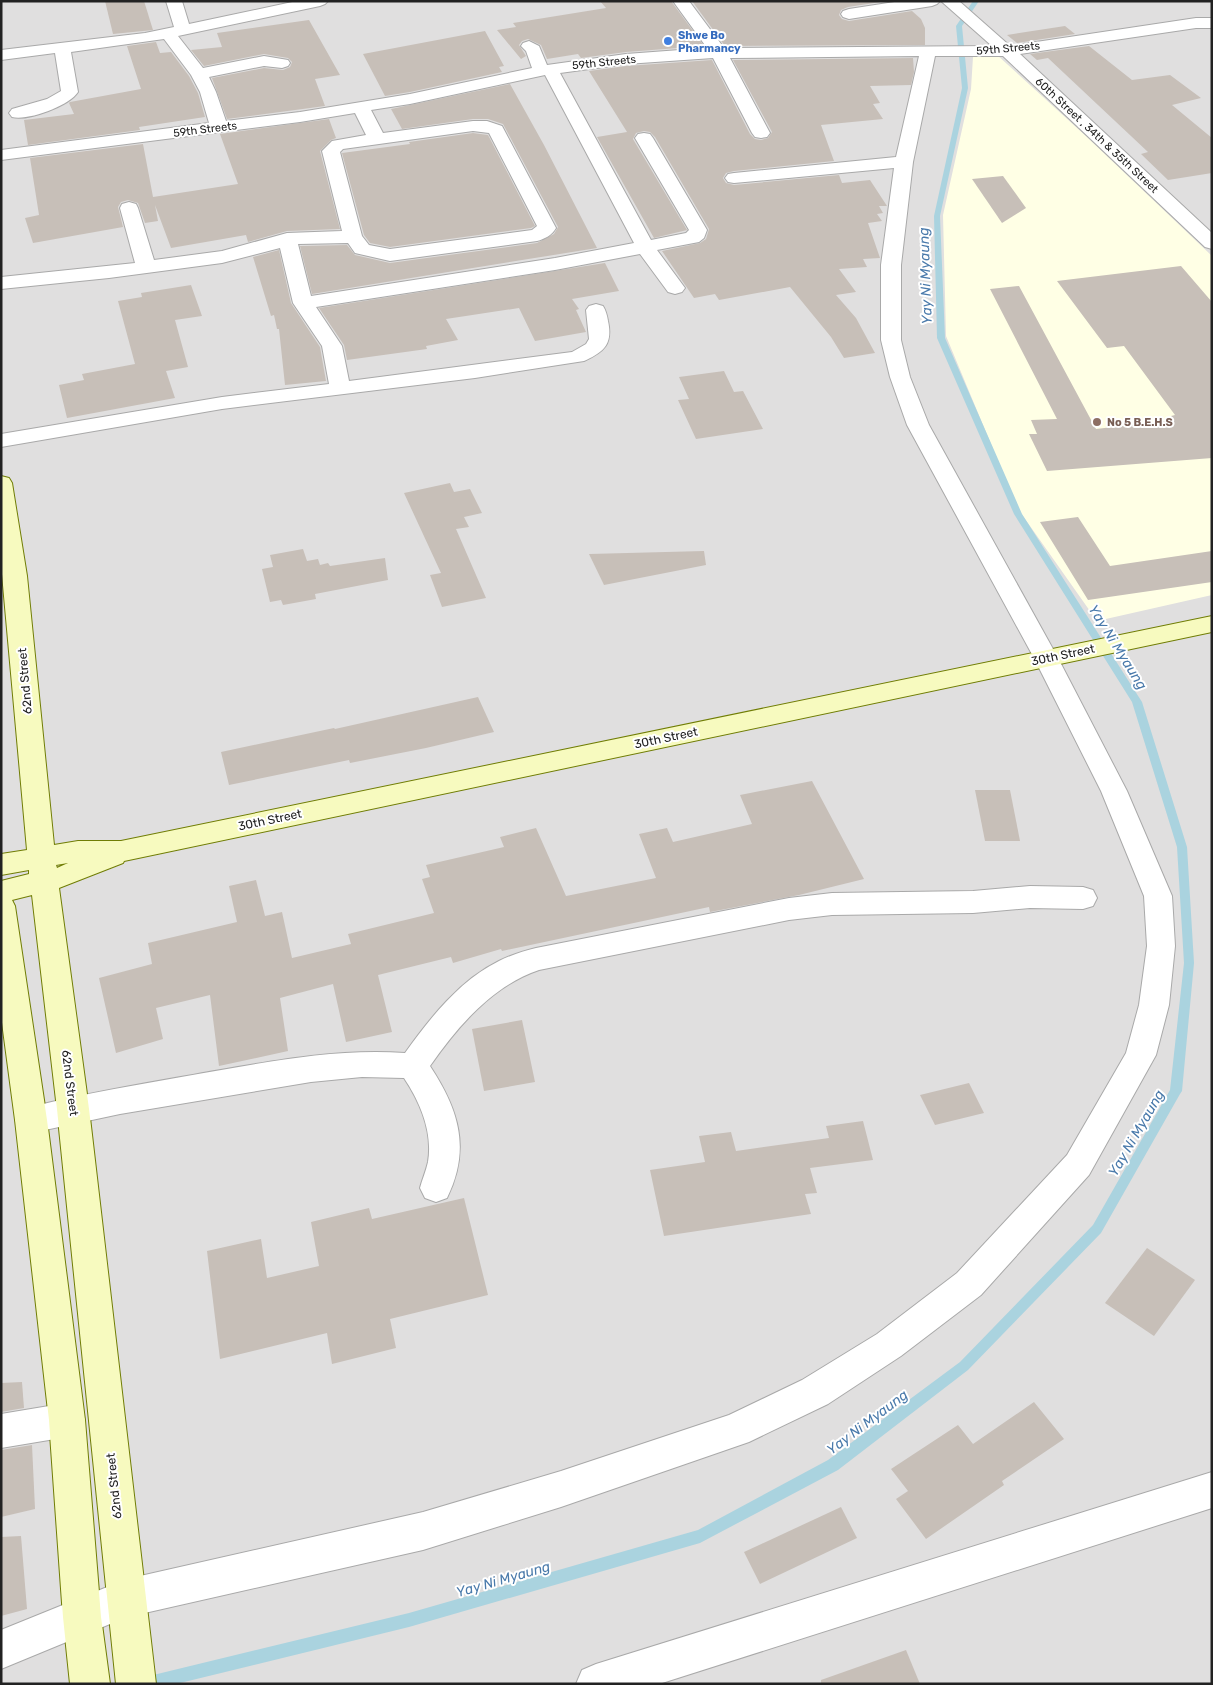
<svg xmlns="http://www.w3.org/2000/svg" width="1213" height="1685" font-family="Rubik,sans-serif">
<rect width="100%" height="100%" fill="#f2efe9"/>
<rect fill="#e0dfdf" x="1" y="1" width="1211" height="1683"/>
<path fill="#ffffe5" d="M996,54L1088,138L1212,256V595L1097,621L1018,509L946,336L943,215L971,89L973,57Z"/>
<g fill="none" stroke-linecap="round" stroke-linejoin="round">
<path fill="#aad3df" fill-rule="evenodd" d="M973,1H979L962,26L968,88L940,216L945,338L1022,514L1142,702L1187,847L1194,963L1182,1091L1180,1094L1101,1233L968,1370L838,1470L700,1543L409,1627L176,1684H138L140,1679L145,1677L409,1613L698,1530L828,1460L960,1362L1093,1225L1170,1090L1184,963L1177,847L1132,702L1014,514L937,338L934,216L962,88L956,26Z"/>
</g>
<g fill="#c7bfb8">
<path d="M105,1H144L153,30L113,34Z"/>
<path d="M600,1H671L704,46L626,52L581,58L578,54L547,59L541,45L528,39L522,41L519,45L526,56L521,59L497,30L516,27L513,23L606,8Z"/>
<path d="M692,1H887L848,7L841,10L839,15L842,19L849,21L912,11L921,19L925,28V45L725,46Z"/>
<path d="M309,20L340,75L315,79L325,106L227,119L212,78L264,68L283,70L290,67L292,62L288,58L264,54L204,66L191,50L222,47L217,33Z"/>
<path d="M1065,26L1075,34L1017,43L1007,35Z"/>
<path d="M485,31L504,66L499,67L502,72L410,92L385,96L363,54Z"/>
<path d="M156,42L160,53L171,52L189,76L198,93L205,117L139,127L140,130L28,145L24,120L74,114L69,103L70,102L141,89L127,46Z"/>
<path d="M1089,46L1132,80L1170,75L1201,98L1172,105L1212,138V173L1168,180L1141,154L1148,152L1048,58L1037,60L1030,54Z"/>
<path d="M913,58L914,72L911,85L870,86L880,103L873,104L883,119L821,125L834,161L734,171L726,173L723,178L726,183L734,185L839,175L842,183L870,180L887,206H879L883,213L877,214L882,221L868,223L880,258L863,259L867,267L839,269L856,292L836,295L856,318L875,353L844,358L831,337L790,287L719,300L715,294L694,298L662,251L700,243L706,239L709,229L655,137L650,132L644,131L636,133L633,139L687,230L654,238L597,137L627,132L589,71L626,66L712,60L750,134L755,139L761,140L768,138L772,132L733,60Z"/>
<path d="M510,84L544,145L597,248L312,294L300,246L347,245L355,255L390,263L537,243L554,234L558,227L503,124L488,119H473L402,129L391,109Z"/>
<path d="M329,119L336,138L331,140L320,151L340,229L287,231L248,242L246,235L171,248L155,205L158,221L145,223L138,203L128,200L121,202L118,207L123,227L33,243L25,218L39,215L30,158L143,144L153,197L238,184L220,134Z"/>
<path d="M473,133L488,135L535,226L531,228L390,247L370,243L364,235L342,153L410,144L409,142Z"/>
<path d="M1003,176L1026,208L1002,223L972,179Z"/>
<path d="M279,250L291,303L320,347L326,381L285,385L279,329H277L274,315L271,316L253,257Z"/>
<path d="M605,263L619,291L572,299L579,309L576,310L586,332L535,341L519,308L446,319L458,340L426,346L427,349L347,360L344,345L319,308Z"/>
<path d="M1181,266L1212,302V458L1047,471L1029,434H1037L1031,420L1057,419L990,289L1019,286L1096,429L1173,420L1171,416L1175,415L1124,346L1107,348L1057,281Z"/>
<path d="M191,285L202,316L175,320L188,367L166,371L175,398L67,418L59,385L84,380L82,374L135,364L118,301L142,297L141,293Z"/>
<path d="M724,371L734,392L743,391L763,429L696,439L678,400L689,399L679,377Z"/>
<path d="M450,483L454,492L470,489L482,513L464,517L469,527L456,529L486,598L442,607L430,575L441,573L404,493Z"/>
<path d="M1078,517L1110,566L1212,551V582L1088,600L1040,522Z"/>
<path d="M303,549L307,561L318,559L320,565L328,563L330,566L385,558L388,580L315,594L316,599L283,605L281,600L270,602L262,569L273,567L270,555Z"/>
<path d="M704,551L706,565L604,585L589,554Z"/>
<path d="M478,697L494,732L426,748L350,763L349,760L229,785L221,752L334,728L335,729Z"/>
<path d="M812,781L864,879L799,895L710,912L709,907L502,951L501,949L453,963L451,957L378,975L392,1032L346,1042L333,984L280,998L288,1051L219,1066L210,995L156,1008L163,1039L116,1053L99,978L152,964L148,943L237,922L229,886L256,880L265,916L282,912L292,958L351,944L348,934L434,913L422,879L430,877L426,865L504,847L500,837L536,828L566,896L656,878L639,834L667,828L673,842L752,824L740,795Z"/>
<path d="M975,790H1010L1020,841H985Z"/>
<path d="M522,1020L535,1082L484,1091L472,1029Z"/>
<path d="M969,1083L984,1113L935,1125L920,1095Z"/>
<path d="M863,1121L873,1160L810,1168L817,1193L805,1194L811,1214L664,1236L650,1170L705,1162L699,1136L731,1132L736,1151L829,1138L826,1126Z"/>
<path d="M464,1198L488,1295L390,1319L396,1348L332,1364L327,1333L220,1359L207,1251L261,1239L267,1278L319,1266L311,1222L369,1208L372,1219Z"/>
<path d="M1147,1248L1195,1280L1154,1336L1105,1303Z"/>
<path d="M22,1382L24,1408L1,1412V1383Z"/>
<path d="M1034,1402L1064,1439L1002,1481L1004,1485L926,1539L896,1499L908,1491L891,1469L958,1425L973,1444Z"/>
<path d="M32,1445L35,1509L1,1517V1450Z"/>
<path d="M841,1507L857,1538L760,1584L744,1552Z"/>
<path d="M21,1536L27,1609L1,1616V1537Z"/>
<path d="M906,1650L920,1684H821V1680Z"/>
</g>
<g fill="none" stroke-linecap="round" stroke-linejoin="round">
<g stroke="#a9a9a9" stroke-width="2">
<g id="minor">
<path d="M166,1H182L189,24L297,1H328L325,4L320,6L178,36L203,68L264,56L288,60L290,63L288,66L282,68L264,66L209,77L216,92L226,121L300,112L410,94L532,68L526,51L521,46L523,43L529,41L539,46L547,65L626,54L707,48L673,1H689L724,48L992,46L941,1H959L1010,46L1196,18H1212V28H1196L1020,54L1212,233V249L1205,247L1003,56H935L913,162L901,265V340L910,377L929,425L1058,658L1127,791L1172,896L1175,946L1169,1005L1156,1055L1089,1175L981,1295L901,1356L828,1404L749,1442L561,1507L423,1550L127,1617L1,1669V1630L127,1579L423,1512L561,1471L729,1415L802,1380L877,1334L957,1273L1067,1155L1126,1053L1139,1005L1147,946L1144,896L1101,791L1034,658L907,425L890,377L881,340V265L894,168L734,183L728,182L725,178L728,174L734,173L896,157L919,56L730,58L770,133L767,137L761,138L755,137L752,133L713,58L626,64L560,73L651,240L686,233L689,230L635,138L638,134L644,133L650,134L653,138L707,230L704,238L699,242L657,250L685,288L682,292L675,294L668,292L640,254L555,270L316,307L342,346L349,381L572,352L586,344L589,339L586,310L589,306L596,304L603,306C606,311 607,315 608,321C613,344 604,352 584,361L475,378L222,409L1,447V434L222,397L329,384L322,346L293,303L280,248L222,263L109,278L1,289V277L135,263L120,208L122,204L129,202L136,204L138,208L154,260L222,251L287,233L342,231L322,151L332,141L366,135L355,113L300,122L1,160V150L209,123L200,92L191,75L164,39L71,52L78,92C69,106 28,121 12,117L9,113L12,109L47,99L61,91L55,53L1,60V50L145,33L174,27ZM545,75L634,243L555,258L311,296L298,244L348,243L355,253L390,261L537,241C545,239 552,235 556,228L502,126L487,121H473L383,133L371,110L410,104ZM473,131L489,133L537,226L532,230L390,249L369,245L362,236L340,152L343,149Z"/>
<path d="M901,1H940L937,4L932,6L849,19L843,17L841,14L843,11L849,9Z"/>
<path d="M1030,886L1083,887L1093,890L1097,898L1093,906L1083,909L1030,908L973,913L832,915L789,920L539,970C492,986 458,1026 430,1066C459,1110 471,1149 447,1198L436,1202L425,1198L420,1188C422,1180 426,1171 428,1162C433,1132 420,1102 404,1078L362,1077L311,1082L120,1114L31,1133L20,1129L15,1120L20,1111L31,1107C86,1093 142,1084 198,1074C267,1062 336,1048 405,1053C430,1018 460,980 499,961C511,955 524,951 536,948L789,898L832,893L973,891Z"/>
<path d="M67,1403L80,1408L85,1420L80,1432L67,1437L1,1448V1414Z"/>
<path d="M1212,1472V1508L659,1684H576L582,1670L596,1664Z"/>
</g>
</g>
<g stroke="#707d05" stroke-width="2">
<path id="secondary" d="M1,476L9,478L12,483L27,576L54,845L78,841H121L1212,616V632L124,861L123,863L59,888L89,1109L156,1684H116L57,1109L32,895L12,900L15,906L47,1120L85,1420L101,1617L110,1684H70L63,1617L49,1420L15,1120L1,1015V881L29,874V870L1,875V854L27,850L1,563ZM68,863L57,868L56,865Z"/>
</g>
<use href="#minor" fill="#fff" fill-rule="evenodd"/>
<use href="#secondary" fill="#f7fabf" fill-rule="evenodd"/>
</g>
<circle fill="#3f7fe0" stroke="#fff" stroke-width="2" cx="668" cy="41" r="5"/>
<circle fill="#8d6e63" stroke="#fff" stroke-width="2" cx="1097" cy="422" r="5"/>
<g text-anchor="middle" stroke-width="4" stroke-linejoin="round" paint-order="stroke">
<g font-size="11" font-weight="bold" fill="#366cbe" stroke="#fff" text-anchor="start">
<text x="678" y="39">Shwe Bo<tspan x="678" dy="13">Pharmancy</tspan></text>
</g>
<g font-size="11" fill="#222" stroke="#fff">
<text transform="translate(1008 48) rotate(-5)" y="4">59th Streets</text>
<text transform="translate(604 62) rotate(-6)" y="4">59th Streets</text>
<text transform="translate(205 129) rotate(-7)" y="4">59th Streets</text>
<text transform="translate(1097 135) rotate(43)" y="4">60th Street , 34th &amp; 35th Street</text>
</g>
<g font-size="11" font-weight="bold" fill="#785e54" stroke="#fff" text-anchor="start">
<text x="1107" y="426">No 5 B.E.H.S</text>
</g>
<g font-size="12" fill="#222" stroke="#fff">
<text transform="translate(1063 655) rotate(-12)" y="4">30th Street</text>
<text transform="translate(25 681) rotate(-95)" y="4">62nd Street</text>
<text transform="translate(666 738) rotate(-12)" y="4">30th Street</text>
<text transform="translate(270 820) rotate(-12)" y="4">30th Street</text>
<text transform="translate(70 1083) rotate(83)" y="4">62nd Street</text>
<text transform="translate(114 1486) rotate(-96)" y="4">62nd Street</text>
</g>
<g font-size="14" font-style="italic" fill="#4a7aab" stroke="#fff">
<text transform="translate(925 276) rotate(-92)" y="5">Yay Ni Myaung</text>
<text transform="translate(1118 647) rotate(58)" y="5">Yay Ni Myaung</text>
<text transform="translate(1136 1133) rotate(-60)" y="5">Yay Ni Myaung</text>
<text transform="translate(867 1422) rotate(-37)" y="5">Yay Ni Myaung</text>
<text transform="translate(503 1579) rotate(-16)" y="5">Yay Ni Myaung</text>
</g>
</g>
<rect width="1213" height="1685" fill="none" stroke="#222222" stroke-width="5"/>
</svg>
